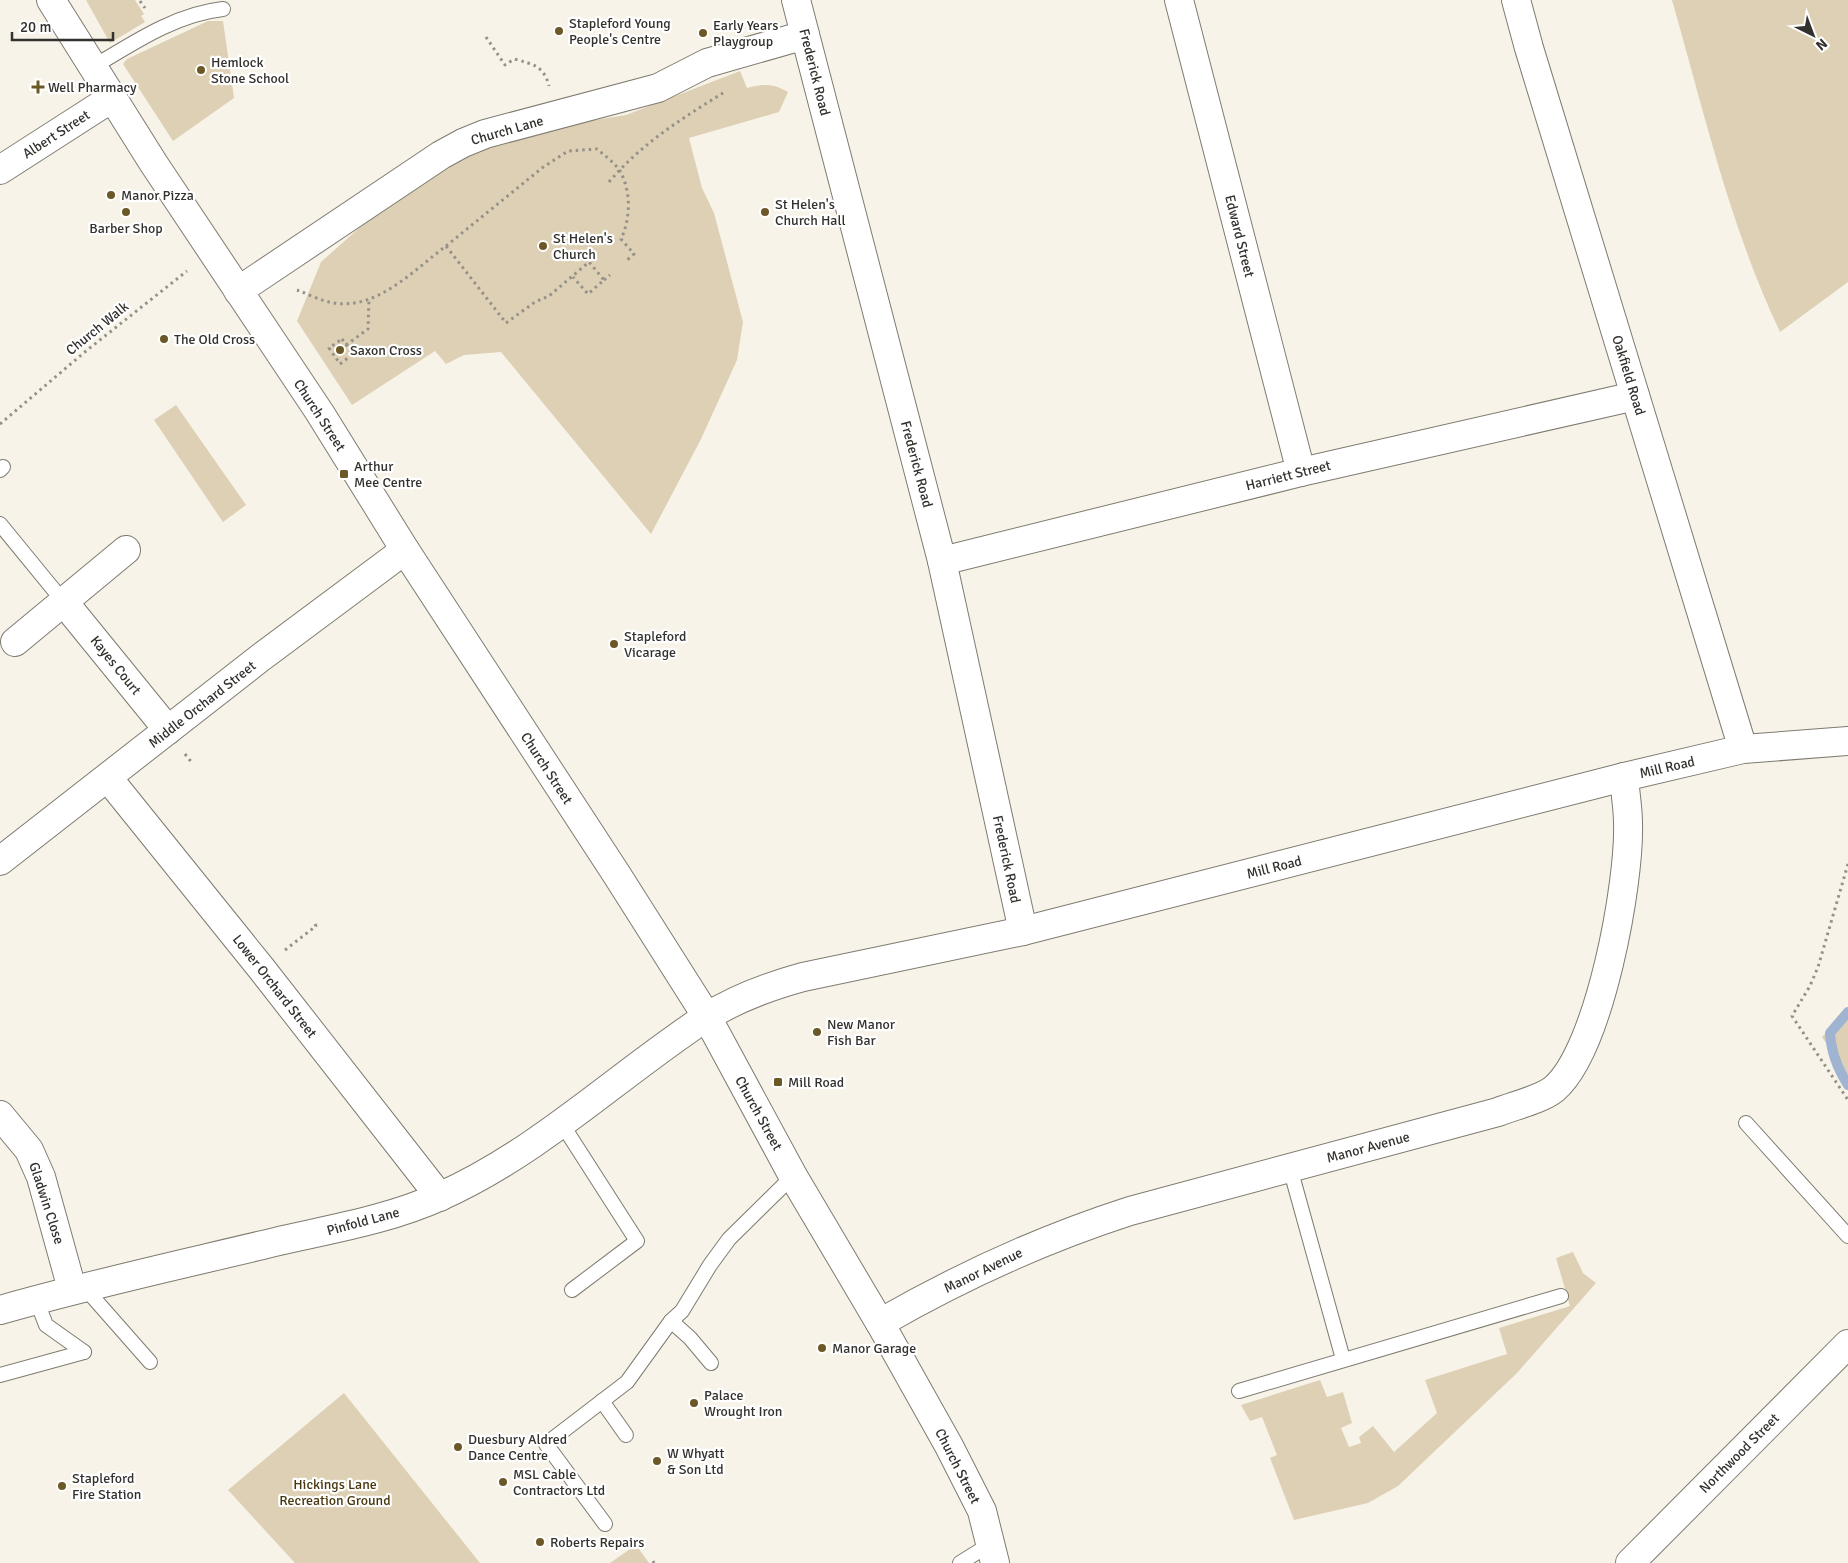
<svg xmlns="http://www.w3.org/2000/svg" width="1848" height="1563" font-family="Signika,sans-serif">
<rect width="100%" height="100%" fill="#f8f3e8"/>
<g fill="#ddd0b4">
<path d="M86,0H135L144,14L141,16L145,22L110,43Z"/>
<path d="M1672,0H1848V282L1780,332C1730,227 1704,112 1672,0Z"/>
<path d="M208,21H223L234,98L173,141L123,64L127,59Z"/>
<path d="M740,71L747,88C764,84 772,83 788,92L779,112L689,138L702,188L714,213L743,322L737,360L701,439L651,534L501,352L464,355L446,364L435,351L352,405L297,321L321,262L386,204L479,146L583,122L626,115Z"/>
<path d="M176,405L246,505L223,522L154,420Z"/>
<path d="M1848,1009V1076L1822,1037Z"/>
<path d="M1573,1252L1583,1273L1596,1283L1517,1373L1398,1486L1368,1503L1294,1520L1270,1458L1277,1455L1262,1417L1250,1421L1241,1405L1320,1380L1327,1397L1343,1392L1352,1423L1341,1428L1349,1447L1361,1443L1359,1437L1373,1426L1394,1452L1437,1413L1425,1380L1507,1354L1499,1328L1570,1306L1556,1258Z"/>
<path d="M344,1393L480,1563H295L228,1490Z"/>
<path d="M636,1545L649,1563H610Z"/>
</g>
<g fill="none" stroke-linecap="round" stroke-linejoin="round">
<path stroke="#a0b3d1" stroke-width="10" d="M1848,1012L1830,1033C1831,1052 1837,1068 1848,1085"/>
<g stroke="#7f7b71" stroke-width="16">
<g id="lane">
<path d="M93,67C133,43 176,14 223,9"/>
<path d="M0,470L3,467"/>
<path d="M0,524L63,601"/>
<path d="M1746,1123L1848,1236"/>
<path d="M562,1124L637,1241L572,1290"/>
<path d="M1290,1168L1343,1359"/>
<path d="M84,1287L150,1362"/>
<path d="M36,1299L46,1325L84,1352"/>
<path d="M671,1321L690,1338L711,1363"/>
<path d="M0,1375L84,1352"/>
<path d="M1239,1391L1561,1296"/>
<path d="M602,1401L626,1435"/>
<path d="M605,1524L546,1444L627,1382L671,1321L682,1311L710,1265L729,1239L793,1176"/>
<path d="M960,1563L992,1543"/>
</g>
</g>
<g stroke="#7f7b71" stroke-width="30">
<g id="street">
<path d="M796,0L942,561L1023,931"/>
<path d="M1179,0L1301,472"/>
<path d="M1516,0L1529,48L1743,749"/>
<path d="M0,170L112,98"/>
<path d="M238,291L441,155L463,143L485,134L658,88L707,63L805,35"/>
<path d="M942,561L1301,472L1635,396"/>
<path d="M63,601L168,730"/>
<path d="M15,642L126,550"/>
<path d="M108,778L261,968L440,1197"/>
<path d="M0,861L260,658L405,550"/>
<path d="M0,1115L29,1150L41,1177L72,1289"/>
<path d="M0,1310C91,1284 183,1264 275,1242C331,1229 388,1220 441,1196C539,1152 617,1076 705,1018C733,1000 770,986 803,977L1023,931L1624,777L1743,749L1848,741"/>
<path d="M880,1323C960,1277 1043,1239 1130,1211L1498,1112C1513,1106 1542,1099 1554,1089C1600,1050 1630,882 1628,823C1628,808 1625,792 1624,777"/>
<path d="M1630,1563L1848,1344"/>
</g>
</g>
<g stroke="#7f7b71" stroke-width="30">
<path id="secondary" d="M51,0L154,164L320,413L405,550L617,875L707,1017L793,1176L880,1323L949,1446L982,1511L995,1563"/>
</g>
<g stroke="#949189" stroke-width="3" stroke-dasharray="2.5 4" stroke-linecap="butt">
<path d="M140,1L145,8"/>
<path d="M486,37L505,65L514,59C533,64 544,66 549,86"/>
<path d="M609,182C641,144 681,119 723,93"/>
<path d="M446,246L542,168L568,151L597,149C604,155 615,163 620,171C631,191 631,218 621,239L634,254L625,262"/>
<path d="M604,280L610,275"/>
<path d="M297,290C308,294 321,301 334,303C377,310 414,270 446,246L506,323L535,302L549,296L589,262L604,280L588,294L573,277"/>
<path d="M342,339L353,354L340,364L329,348Z"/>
<path d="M346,345L368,329L369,299"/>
<path d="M0,424L86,351L187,271"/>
<path d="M185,754L193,764"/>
<path d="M1848,864L1818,967L1810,986L1792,1016L1848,1100"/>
<path d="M285,950L316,926L315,924"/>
<path d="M653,1561L654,1563"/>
</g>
<use href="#lane" stroke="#fff" stroke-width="14"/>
<use href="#street" stroke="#fff" stroke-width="28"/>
<use href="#secondary" stroke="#fff" stroke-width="28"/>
</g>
<g fill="#6c5726" stroke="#fff" stroke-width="2">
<circle cx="559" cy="31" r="5"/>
<circle cx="703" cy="33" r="5"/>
<circle cx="201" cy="70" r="5"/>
<path d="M35.5 79.5h5v5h5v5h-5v5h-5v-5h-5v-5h5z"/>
<circle cx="111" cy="195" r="5"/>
<circle cx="126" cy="212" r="5"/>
<circle cx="765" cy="212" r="5"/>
<circle cx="543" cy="246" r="5"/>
<circle cx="164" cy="339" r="5"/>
<circle cx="340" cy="350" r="5"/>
<rect x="339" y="469" width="10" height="10" rx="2.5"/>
<circle cx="614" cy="644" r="5"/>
<circle cx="817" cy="1032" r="5"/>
<rect x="773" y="1077" width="10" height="10" rx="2.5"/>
<circle cx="822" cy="1348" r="5"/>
<circle cx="694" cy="1403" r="5"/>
<circle cx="458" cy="1447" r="5"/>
<circle cx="657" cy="1461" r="5"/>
<circle cx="503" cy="1482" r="5"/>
<circle cx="62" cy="1486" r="5"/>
<circle cx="540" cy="1542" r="5"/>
</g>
<g text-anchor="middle" stroke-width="4.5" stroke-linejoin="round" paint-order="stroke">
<g font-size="14" fill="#33312d" stroke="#fff" text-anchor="start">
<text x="569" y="28">Stapleford Young<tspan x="569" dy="16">People's Centre</tspan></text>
<text x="713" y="30">Early Years<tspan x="713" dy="16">Playgroup</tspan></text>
<text x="211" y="67">Hemlock<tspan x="211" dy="16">Stone School</tspan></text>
<text x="48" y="92">Well Pharmacy</text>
<text x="121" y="200">Manor Pizza</text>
<text x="775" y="209">St Helen's<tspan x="775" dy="16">Church Hall</tspan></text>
<text x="126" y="233" text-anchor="middle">Barber Shop</text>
<text x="553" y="243">St Helen's<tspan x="553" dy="16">Church</tspan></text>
<text x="174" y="344">The Old Cross</text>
<text x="350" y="355">Saxon Cross</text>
<text x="354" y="471">Arthur<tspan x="354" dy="16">Mee Centre</tspan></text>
<text x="624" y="641">Stapleford<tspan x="624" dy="16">Vicarage</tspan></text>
<text x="827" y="1029">New Manor<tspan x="827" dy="16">Fish Bar</tspan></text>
<text x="788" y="1087">Mill Road</text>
<text x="832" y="1353">Manor Garage</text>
<text x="704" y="1400">Palace<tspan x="704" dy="16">Wrought Iron</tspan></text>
<text x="468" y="1444">Duesbury Aldred<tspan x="468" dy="16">Dance Centre</tspan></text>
<text x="667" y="1458">W Whyatt<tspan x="667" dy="16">&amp; Son Ltd</tspan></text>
<text x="513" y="1479">MSL Cable<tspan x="513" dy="16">Contractors Ltd</tspan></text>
<text x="72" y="1483">Stapleford<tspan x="72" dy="16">Fire Station</tspan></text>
<text x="550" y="1547">Roberts Repairs</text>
</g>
<g font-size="14" fill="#33312d" stroke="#fff">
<text transform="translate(815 72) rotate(76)" y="5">Frederick Road</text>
<text transform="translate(507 130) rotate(-16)" y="5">Church Lane</text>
<text transform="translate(56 134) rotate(-33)" y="5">Albert Street</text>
<text transform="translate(1240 236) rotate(76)" y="5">Edward Street</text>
<text transform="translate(97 328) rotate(-39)" y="5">Church Walk</text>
<text transform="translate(1629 375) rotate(73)" y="5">Oakfield Road</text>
<text transform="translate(320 415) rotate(57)" y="5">Church Street</text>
<text transform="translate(917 464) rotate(75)" y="5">Frederick Road</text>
<text transform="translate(1288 475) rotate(-14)" y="5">Harriett Street</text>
<text transform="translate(116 665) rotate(51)" y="5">Kayes Court</text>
<text transform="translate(202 704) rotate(-38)" y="5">Middle Orchard Street</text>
<text transform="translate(1667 767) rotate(-13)" y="5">Mill Road</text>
<text transform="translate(547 768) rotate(57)" y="5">Church Street</text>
<text transform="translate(1007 859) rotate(78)" y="5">Frederick Road</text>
<text transform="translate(1274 867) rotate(-14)" y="5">Mill Road</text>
<text transform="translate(275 986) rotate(52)" y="5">Lower Orchard Street</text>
<text transform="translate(759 1113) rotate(61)" y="5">Church Street</text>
<text transform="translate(1368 1147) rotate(-15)" y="5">Manor Avenue</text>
<text transform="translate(47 1203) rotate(72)" y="5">Gladwin Close</text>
<text transform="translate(363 1221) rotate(-15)" y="5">Pinfold Lane</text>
<text transform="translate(983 1270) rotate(-26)" y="5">Manor Avenue</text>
<text transform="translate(1739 1453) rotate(-45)" y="5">Northwood Street</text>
<text transform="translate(958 1466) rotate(63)" y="5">Church Street</text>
</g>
<g font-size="14" fill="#48370c" stroke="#fff">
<text x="335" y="1489">Hickings Lane<tspan x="335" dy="16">Recreation Ground</tspan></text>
</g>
</g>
<g transform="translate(1813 35) rotate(138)" stroke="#ffffff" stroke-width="4" paint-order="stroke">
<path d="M0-4L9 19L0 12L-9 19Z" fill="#33312d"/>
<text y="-8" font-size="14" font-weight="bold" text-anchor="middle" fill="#33312d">N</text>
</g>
<path d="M12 32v8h101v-8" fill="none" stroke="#33312d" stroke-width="2.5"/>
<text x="20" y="32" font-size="15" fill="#33312d" stroke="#ffffff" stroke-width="4" paint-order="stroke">20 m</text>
</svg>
